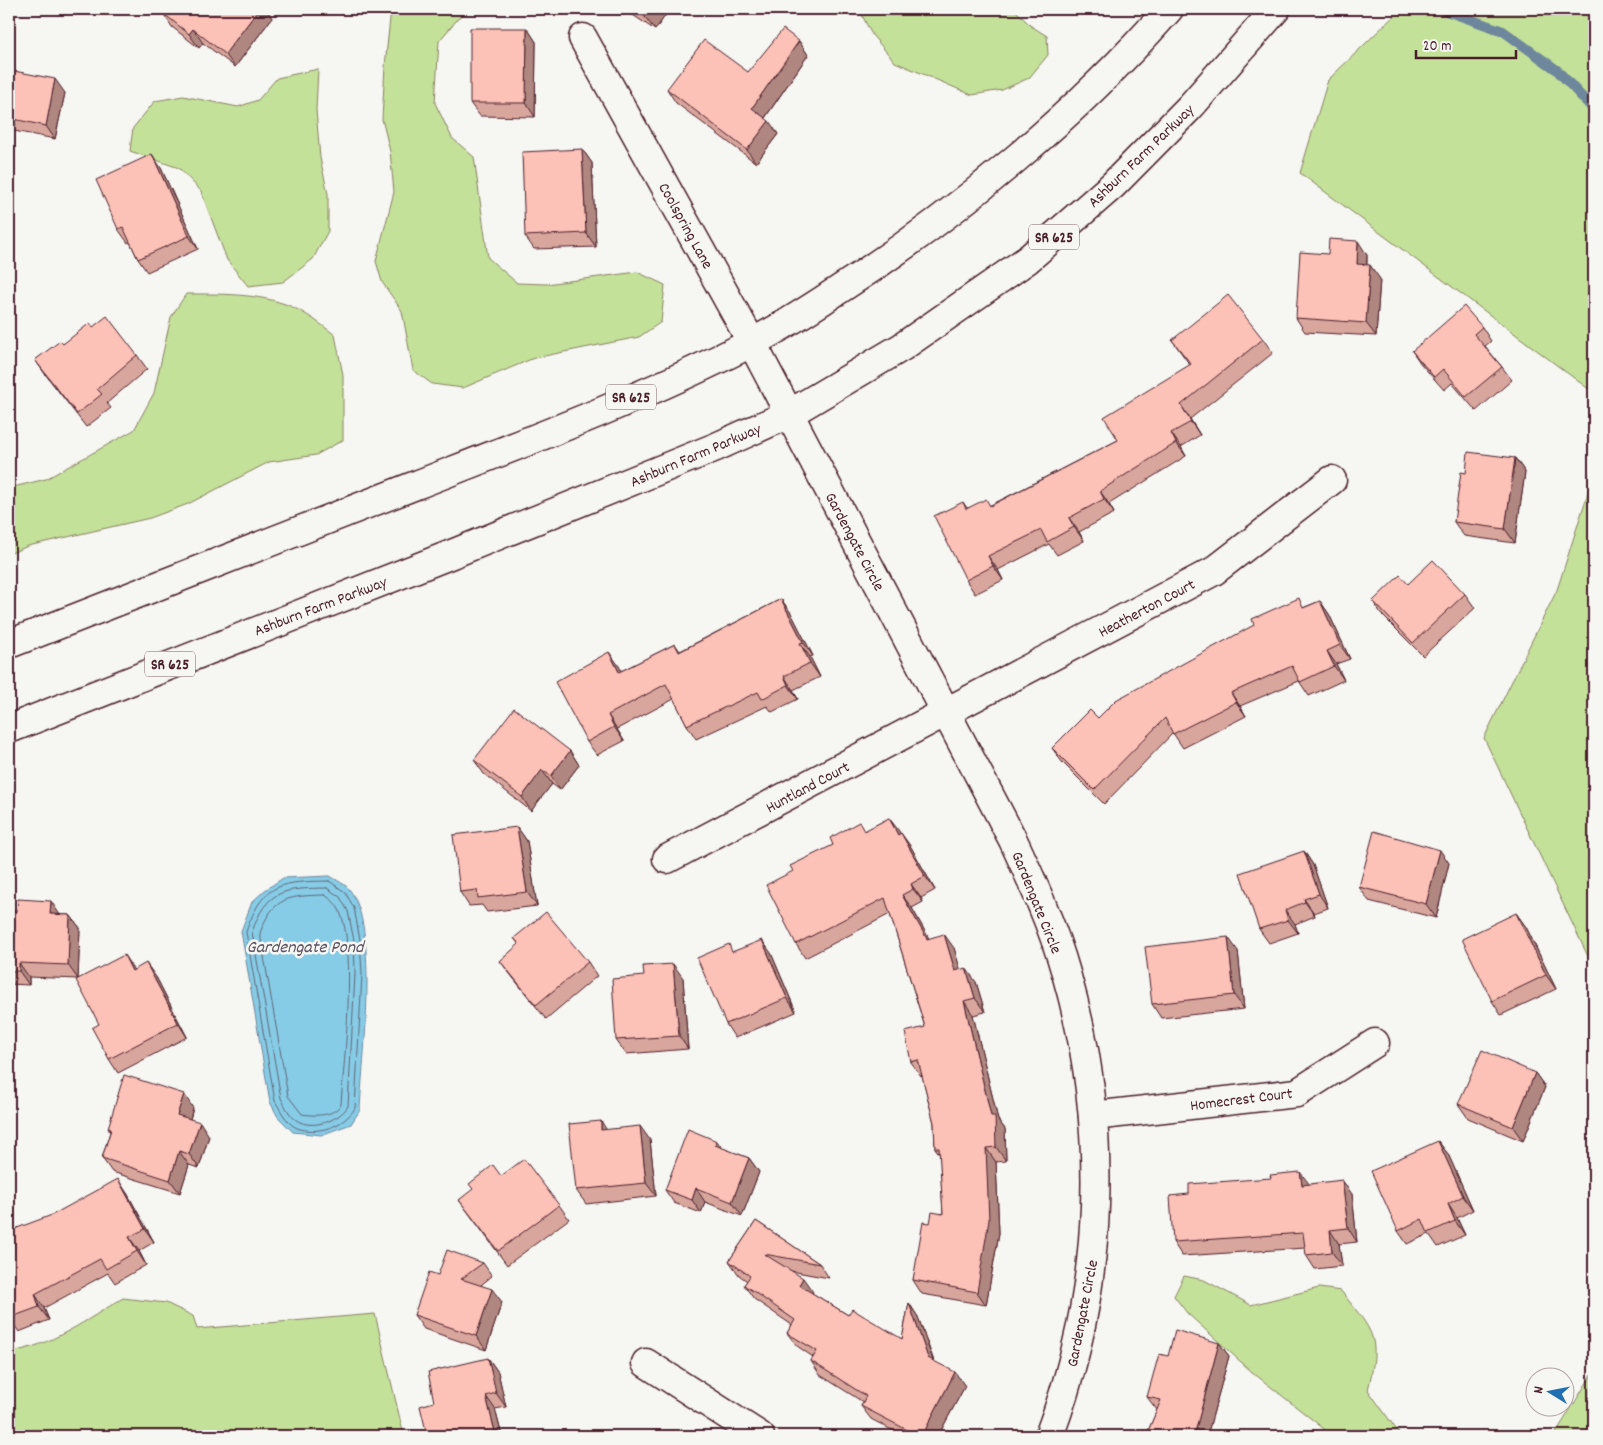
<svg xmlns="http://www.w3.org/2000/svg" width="1603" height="1445" font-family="Dekko,sans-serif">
<rect width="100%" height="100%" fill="#f6f6f2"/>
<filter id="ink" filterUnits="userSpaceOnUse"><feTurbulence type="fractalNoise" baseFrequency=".02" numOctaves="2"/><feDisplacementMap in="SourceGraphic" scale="10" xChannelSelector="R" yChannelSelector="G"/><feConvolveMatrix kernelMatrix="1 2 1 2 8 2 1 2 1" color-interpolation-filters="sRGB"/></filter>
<g filter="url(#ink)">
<g fill="#c4e199" stroke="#878062">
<path d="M391,9H471L462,14L439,41L435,103L452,138L474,157L488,258L517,283L546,284L637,272L665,285L661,322L639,337L534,358L463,388L432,384L413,370L402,311L382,282L376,261L394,192L390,151L382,119L385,66Z"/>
<path d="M859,9H1014L1031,26L1047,36L1048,55L1029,78L1002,90L972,95L895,62L872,35Z"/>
<path d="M1401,9H1594V393L1300,173L1328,80Z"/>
<path d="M318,69L316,110L320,158L328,194V231L313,259L283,282L248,286L227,260L201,191L179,168L130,151L133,128L155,101L183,96L238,107L258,100L277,78Z"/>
<path d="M186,294C219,294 259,293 290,306C305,312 322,325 335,335L343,375V440L316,455L269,462L188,504L150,518L28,546L9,554V488L46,479L134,430L154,393L171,317Z"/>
<path d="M1594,455V969L1484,738L1557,590L1587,496Z"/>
<path d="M1184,1276L1204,1280L1251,1305L1319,1288L1341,1291C1374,1333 1381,1336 1368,1390L1401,1436H1333L1252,1372L1187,1313L1174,1296Z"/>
<path d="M123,1298L166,1303L193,1316L197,1329L375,1314L404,1436H9V1352C50,1347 88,1319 123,1298Z"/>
<path d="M1594,1371V1436H1554Z"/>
</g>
<path fill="#86cce7" stroke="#6e879c" d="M330,876C336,880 345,884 349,889C380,926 362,1062 360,1110L351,1124L321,1135L293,1132L278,1117L270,1102L241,931L252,902L265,890L283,878Z"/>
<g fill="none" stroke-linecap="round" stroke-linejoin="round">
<g stroke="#626476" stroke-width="1">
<path d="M329,881L345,892L354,908L360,940L362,974L355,1108C344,1127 317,1135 297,1128C287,1124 280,1109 275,1101L246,932C263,882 281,882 329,881Z"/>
<path d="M327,888L340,897L348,911L354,941L355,974L348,1106C340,1120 313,1130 298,1121C290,1117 285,1106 281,1098L252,932C267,888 285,889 327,888Z"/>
<path d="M325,895C332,900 337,904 340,912C357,950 344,1060 341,1104C334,1117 314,1116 302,1114L288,1096L260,933C273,896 290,896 325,895Z"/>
</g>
<path stroke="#6e879c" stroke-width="10" d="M1441,9L1503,31L1557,70L1594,110"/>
<g stroke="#4a1f2b" stroke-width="31">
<g id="street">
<path d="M583,38L752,343L1013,840C1033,883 1053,927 1066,973C1110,1124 1105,1289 1049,1436"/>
<path d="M667,859L1214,571L1332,480"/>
<path d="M1093,1116L1297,1093L1375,1043"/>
<path d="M646,1363L760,1436"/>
</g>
</g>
<g stroke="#4a1f2b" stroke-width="31">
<g id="primary">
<path d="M9,644C145,591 280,538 416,485C529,441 643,398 751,343C781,328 809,309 837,291C956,215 1076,115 1169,9"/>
<path d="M9,729L447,556L716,447L789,414L902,347L1027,260L1113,185L1190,107L1276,9"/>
</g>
</g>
<use href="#street" stroke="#f6f6f2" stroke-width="28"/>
<use href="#primary" stroke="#f6f6f2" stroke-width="28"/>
</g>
<g fill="#d9a69d" stroke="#4a1f2b">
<path d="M166,9H266L272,18L235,67L203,43L199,48L172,27L163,13Z"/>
<path d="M624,9H670L655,30Z"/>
<path d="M527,28L536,42L535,117L480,116L470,103Z"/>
<path d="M799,41L808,55L765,118L778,134L756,163L676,103L667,89L748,72Z"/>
<path d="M9,70L65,93L55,139L9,130Z"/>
<path d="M582,149L592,163L596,247L534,249L525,236Z"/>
<path d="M161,168L198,249L147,272L138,259L130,242L128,243L118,229Z"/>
<path d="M1328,254L1367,255V265L1380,279L1376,336L1305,332L1296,318Z"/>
<path d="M93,327L137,355L147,369L107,403L111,408L86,427L45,374L35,360Z"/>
<path d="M1482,327L1491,341L1485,346L1502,367L1512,380L1476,411L1452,383L1444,390L1421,364L1412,351Z"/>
<path d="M1263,339L1273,353L1190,419L1200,435L1181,447L1186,456L1109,504L1114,513L1079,532L1084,541L1057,555L1049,544L998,570L1003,580L975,594L966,580L963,502L967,508L991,505L1118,440L1190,365L1172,340Z"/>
<path d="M1515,458L1525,472L1515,543L1464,536L1454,522L1466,473Z"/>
<path d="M1408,584L1465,594L1475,608L1423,656L1382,615L1373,601Z"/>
<path d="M781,599L791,613L813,656L810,657L820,677L793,690L798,699L772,712L767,706L696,739L687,725L674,699L617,729L624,741L597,755L587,742L609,652L621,671L675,644L680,651Z"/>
<path d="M1320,601L1329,614L1350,659L1336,664L1344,680L1309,696L1299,681L1240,706L1246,716L1183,748L1173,733L1104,804L1062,762L1052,748L1098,718L1305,607Z"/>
<path d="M570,751L579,765L560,790L552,784L531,811L484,774L474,760Z"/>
<path d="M889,818L900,834L911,847L935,890L921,898L923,902L912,908L929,939L954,948L960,970L976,982L985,1012L973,1015L998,1120L1005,1129L1006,1161L996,1162L999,1233L986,1305L922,1294L913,1280L930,1223L943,1214L940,1155L935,1148L934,1123L922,1075L921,1076L911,1062L925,1027L890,914L805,958L796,944L793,871L833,845L865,831Z"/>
<path d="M517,827L527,841L537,906L487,912L482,905L469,906L460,892Z"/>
<path d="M1304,851L1313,865L1328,908L1314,913L1315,916L1295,924L1298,933L1269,943L1259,929Z"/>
<path d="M1449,863L1436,918L1369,901L1359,887Z"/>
<path d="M9,911L70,915L80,928L78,979L29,977V985L9,984Z"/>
<path d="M1516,913L1526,927L1556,989L1501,1015L1492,1001Z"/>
<path d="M514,938L588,962L597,976L546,1019L510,974L500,961L519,945Z"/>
<path d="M734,951L771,953L796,1012L735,1038L726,1024Z"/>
<path d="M1238,951L1244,1009L1161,1018L1152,1004Z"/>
<path d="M134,970L156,977L187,1037L118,1073L109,1059L99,1024Z"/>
<path d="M683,978L688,1049L626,1054L616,1040Z"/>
<path d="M1535,1073L1545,1087L1523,1141L1468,1118L1458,1104Z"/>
<path d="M193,1108L190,1119L209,1136L199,1168L189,1165L180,1193L112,1172L102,1158L110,1132L108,1128Z"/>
<path d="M606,1130L650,1140L656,1196L586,1204L576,1190Z"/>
<path d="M1438,1141L1448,1154L1473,1210L1457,1218L1465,1235L1438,1247L1429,1234L1407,1244L1398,1231Z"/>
<path d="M722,1148L749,1158L759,1172L742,1216L705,1202L701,1213L674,1203L665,1190Z"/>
<path d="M501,1176L559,1205L569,1219L507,1265L459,1200Z"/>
<path d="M127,1193L154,1242L139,1251L146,1265L115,1283L108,1273L44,1308L49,1320L19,1332L9,1317Z"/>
<path d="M1352,1194L1357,1242L1339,1244L1342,1266L1315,1269L1306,1255L1305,1248L1182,1256L1173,1242Z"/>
<path d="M756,1221L820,1264L829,1278L791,1271L813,1292L812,1293L848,1315L902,1339L909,1303L918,1317L934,1361L965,1386L938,1436H903L871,1419L861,1406L863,1402L820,1375L811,1361L813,1357L797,1346L787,1333L792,1325L754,1299L744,1285L747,1281L739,1275L729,1261Z"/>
<path d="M483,1263L492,1276L481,1285L502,1302L486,1350L424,1329L414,1315L438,1275Z"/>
<path d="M1219,1343L1229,1356L1207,1436H1146L1157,1410L1147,1397L1168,1356Z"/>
<path d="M488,1358L498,1372L506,1407L495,1409L502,1436H428L427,1435L434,1402Z"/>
</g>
<g fill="#b08780" stroke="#4a1f2b">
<path d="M259,9H266L272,18L235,67L225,54Z"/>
<path d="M651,9H670L655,30L645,17Z"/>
<path d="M527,28L536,42L535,117L526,103Z"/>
<path d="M193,29L203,43L199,48L189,34Z"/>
<path d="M799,41L808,55L762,122L752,108Z"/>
<path d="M55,79L65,93L55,139L46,126Z"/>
<path d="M769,121L778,134L756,163L747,150Z"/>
<path d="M582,149L592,163L596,247L586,233Z"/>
<path d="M152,154L161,168L198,249L189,236Z"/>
<path d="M1358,241L1367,255L1366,278L1357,264Z"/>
<path d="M1370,265L1380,279L1376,336L1366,323Z"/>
<path d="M1181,405L1190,419L1200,435L1191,422Z"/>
<path d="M1171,433L1181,447L1186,456L1176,443Z"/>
<path d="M1515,458L1525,472L1515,543L1505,529Z"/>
<path d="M1100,491L1109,504L1114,513L1104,499Z"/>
<path d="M1069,518L1079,532L1084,541L1074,527Z"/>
<path d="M988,556L998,570L1003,580L993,566Z"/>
<path d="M781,599L791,613L813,656L803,642Z"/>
<path d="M1320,601L1329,614L1350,659L1340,645Z"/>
<path d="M800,643L810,657L820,677L810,663Z"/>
<path d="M1327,651L1336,664L1344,680L1334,666Z"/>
<path d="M609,652L619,666L629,686L619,672Z"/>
<path d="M784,676L793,690L798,699L788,685Z"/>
<path d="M1231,693L1240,706L1246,716L1236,702Z"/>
<path d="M608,715L617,729L624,741L614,727Z"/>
<path d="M570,751L579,765L560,790L551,776Z"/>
<path d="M542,770L552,784L531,811L522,797Z"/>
<path d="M889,818L899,831L908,848L898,835Z"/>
<path d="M517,827L527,841L537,906L527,892Z"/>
<path d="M901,833L911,847L935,890L925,876Z"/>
<path d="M1440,850L1449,863L1436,918L1426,904Z"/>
<path d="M1304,851L1313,865L1328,908L1319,894Z"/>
<path d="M911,884L921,898L923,902L913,889Z"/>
<path d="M902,895L912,908L937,953L927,939Z"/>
<path d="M1304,899L1314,913L1315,916L1305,902Z"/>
<path d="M51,901L60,915L50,914Z"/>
<path d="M1285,910L1295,924L1298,933L1288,920Z"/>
<path d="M1516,913L1526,927L1556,989L1546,975Z"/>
<path d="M70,915L80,928L78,979L68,965Z"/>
<path d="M944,934L954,948L965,985L955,971Z"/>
<path d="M1228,937L1238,951L1244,1009L1234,995Z"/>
<path d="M762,940L771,953L796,1012L787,998Z"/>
<path d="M124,955L133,969L141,985L132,971Z"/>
<path d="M19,963L29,977V985L19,971Z"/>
<path d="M146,963L156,977L187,1037L178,1023Z"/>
<path d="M673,964L683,978L688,1049L679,1036Z"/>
<path d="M966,968L976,982L985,1012L975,998Z"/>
<path d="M964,1001L973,1015L998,1120L1005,1129L1006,1161L996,1147L991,1116Z"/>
<path d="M1535,1073L1545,1087L1523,1141L1513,1127Z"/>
<path d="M184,1094L193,1108L187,1129L177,1115Z"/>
<path d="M601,1121L610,1135L601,1130Z"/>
<path d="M200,1122L209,1136L199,1168L189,1154Z"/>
<path d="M640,1126L650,1140L656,1196L646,1183Z"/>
<path d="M717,1141L727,1155L715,1145Z"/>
<path d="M1438,1141L1448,1154L1473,1210L1463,1196Z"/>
<path d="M986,1148L996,1162L999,1233L986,1305L977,1292Z"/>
<path d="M179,1151L189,1165L180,1193L170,1180Z"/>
<path d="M749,1158L759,1172L742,1216L732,1202Z"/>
<path d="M1300,1172L1310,1185H1302Z"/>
<path d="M118,1179L127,1193L154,1242L145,1229Z"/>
<path d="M1342,1180L1352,1194L1357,1242L1348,1228Z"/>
<path d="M696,1188L705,1202L701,1213L692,1200Z"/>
<path d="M1448,1204L1457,1218L1465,1235L1455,1221Z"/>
<path d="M1330,1230L1339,1244L1342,1266L1332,1252Z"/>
<path d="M129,1237L139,1251L146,1265L137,1251Z"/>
<path d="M803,1278L813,1292L809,1299L799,1285Z"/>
<path d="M492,1289L502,1302L486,1350L476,1336Z"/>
<path d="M35,1294L44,1308L49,1320L39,1307Z"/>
<path d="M909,1303L918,1317L937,1372L928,1358Z"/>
<path d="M1219,1343L1229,1356L1207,1436H1194Z"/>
<path d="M488,1358L498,1372L506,1407L496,1393Z"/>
<path d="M955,1372L965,1386L938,1436H922Z"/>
<path d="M486,1396L495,1409L502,1436H497L495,1432Z"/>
</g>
<g fill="#fcc1b7" stroke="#4a1f2b">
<path d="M166,9H259L225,54L193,29L189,34L163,13Z"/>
<path d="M634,9H651L645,17Z"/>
<path d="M470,28H527L526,103H470Z"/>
<path d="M783,29L799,41L752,108L769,121L747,150L667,89L704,40L748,72Z"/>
<path d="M9,70L55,79L46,126L9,118Z"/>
<path d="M582,149L586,233L525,236L522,152Z"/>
<path d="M152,154L189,236L138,259L123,227L118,229L96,180Z"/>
<path d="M1329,239L1358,241L1357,264L1370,265L1366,323L1296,318L1300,252L1328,254Z"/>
<path d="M1228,295L1263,339L1181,405L1191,422L1171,433L1176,443L1100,491L1104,499L1069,518L1074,527L1047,542L1041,530L988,556L993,566L966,580L934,516L963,502L966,509L986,499L990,506L1118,440L1104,417L1191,364L1172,340Z"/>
<path d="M1464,306L1482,327L1474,334L1502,367L1466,397L1443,369L1434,377L1412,351Z"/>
<path d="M107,316L137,355L97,389L102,394L77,414L35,360L60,341L63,344L90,323L93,327Z"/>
<path d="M1468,452L1515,458L1505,529L1454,522L1461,472L1466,473Z"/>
<path d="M1433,560L1465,594L1413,643L1373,601L1400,575L1408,584Z"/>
<path d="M1299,598L1303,608L1320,601L1340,645L1327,651L1334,666L1300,682L1292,666L1231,693L1236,702L1173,734L1165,718L1094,790L1052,748L1090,710L1098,718L1116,700L1254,625L1252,619Z"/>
<path d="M781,599L803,642L800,643L810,663L784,676L788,685L762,699L758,692L687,725L666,684L608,715L614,727L587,742L555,682L609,652L619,672L675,644L679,652Z"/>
<path d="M514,708L570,751L551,776L542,770L522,797L474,760Z"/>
<path d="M889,818L898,835L901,833L925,876L911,884L913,889L902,895L927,939L944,934L955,971L966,968L975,998L964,1001L991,1116H995L996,1147L986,1148L989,1220L977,1292L913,1280L923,1222L930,1223L932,1212L943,1214L939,1148H935L934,1123L918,1060L911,1062L905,1032L925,1027L885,898L796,944L766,885L793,871L790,866L833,845L830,838L859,822L864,831Z"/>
<path d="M517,827L527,892L478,898L477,890L460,892L453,835Z"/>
<path d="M1374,831L1440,850L1426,904L1359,887Z"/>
<path d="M1304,851L1319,894L1304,899L1305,902L1285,910L1288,920L1259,929L1240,873Z"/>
<path d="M18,899L51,901L50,914L70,915L68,965L19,963V971H9V911H17Z"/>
<path d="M546,912L588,962L536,1005L500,961L519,944L514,938Z"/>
<path d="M1516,913L1546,975L1492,1001L1462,939Z"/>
<path d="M1228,937L1234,995L1152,1004L1145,947Z"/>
<path d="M762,940L787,998L726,1024L697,958L729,944L732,952Z"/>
<path d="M124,955L132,971L146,963L178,1023L109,1059L92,1028L99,1024L76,980Z"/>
<path d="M673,964L679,1036L616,1040L612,979L644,976L643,966Z"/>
<path d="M1482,1050L1535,1073L1513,1127L1458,1104Z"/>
<path d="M124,1075L184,1094L177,1115L200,1122L189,1154L179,1151L170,1180L102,1158L111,1129L108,1128Z"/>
<path d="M601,1121V1130L640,1126L646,1183L576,1190L569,1124Z"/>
<path d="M688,1129L717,1141L715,1145L749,1158L732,1202L696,1188L692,1200L665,1190Z"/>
<path d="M1438,1141L1463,1196L1448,1204L1455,1221L1428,1233L1422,1219L1398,1231L1371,1171Z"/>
<path d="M524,1159L559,1205L498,1251L459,1200L473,1189L469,1184L493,1165L501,1176Z"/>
<path d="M1300,1172L1302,1185L1342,1180L1348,1228L1330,1230L1332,1252L1306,1255L1303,1233L1173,1242L1170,1196L1189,1194V1184L1271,1178L1270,1175Z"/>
<path d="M118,1179L145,1229L129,1237L137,1251L106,1269L100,1259L35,1294L39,1307L9,1318V1231L52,1215Z"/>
<path d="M756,1221L820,1264L764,1254L803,1278L799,1285L848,1315L852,1309L902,1339L909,1303L928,1358L955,1372L922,1436H919L861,1406L866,1396L811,1361L817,1351L787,1333L795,1320L744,1285L750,1276L729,1261Z"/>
<path d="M447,1250L483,1263L461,1279L492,1289L476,1336L414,1315L429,1272L438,1275Z"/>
<path d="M1175,1330L1219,1343L1194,1436H1146L1161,1400L1147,1397L1159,1354L1168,1356Z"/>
<path d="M488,1358L496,1393L486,1396L495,1432L477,1436H436L435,1433L427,1435L420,1406L434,1402L428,1372Z"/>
</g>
</g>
<g text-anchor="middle" stroke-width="5" stroke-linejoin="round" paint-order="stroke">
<g fill="#f6f6f2" stroke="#7e6067" stroke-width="1">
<rect x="1029" y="224.5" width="50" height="25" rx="4"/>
<rect x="606" y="384.5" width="50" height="25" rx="4"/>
<rect x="145" y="651.5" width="50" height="25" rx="4"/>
</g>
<g font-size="15" font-weight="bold" fill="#4a1f2b">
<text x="1054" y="242">SR 625</text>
<text x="631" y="402">SR 625</text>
<text x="170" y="669">SR 625</text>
</g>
<g font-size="16" fill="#4a1f2b" stroke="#f6f6f2">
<text transform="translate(1140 155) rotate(-44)" y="6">Ashburn Farm Parkway</text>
<text transform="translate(687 225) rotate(61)" y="6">Coolspring Lane</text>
<text transform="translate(695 454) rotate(-23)" y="6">Ashburn Farm Parkway</text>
<text transform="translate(856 541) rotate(62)" y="6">Gardengate Circle</text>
<text transform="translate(320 605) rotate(-21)" y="6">Ashburn Farm Parkway</text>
<text transform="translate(1146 607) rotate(-28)" y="6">Heatherton Court</text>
<text transform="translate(807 786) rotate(-28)" y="6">Huntland Court</text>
<text transform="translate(1038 902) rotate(68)" y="6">Gardengate Circle</text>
<text transform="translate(1241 1098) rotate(-7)" y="6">Homecrest Court</text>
<text transform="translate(1081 1313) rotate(-79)" y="6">Gardengate Circle</text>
</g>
<g font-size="18" font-style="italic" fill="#5c5363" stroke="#f6f6f2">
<text x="305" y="952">Gardengate Pond</text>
</g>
</g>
<rect width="1603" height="1445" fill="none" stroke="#f6f6f2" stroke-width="30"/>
<rect x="15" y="15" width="1573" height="1415" fill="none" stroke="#4a1f2b" stroke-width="2" filter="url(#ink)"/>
<g transform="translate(1550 1392) rotate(280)"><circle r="24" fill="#f6f6f2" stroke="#b1a0a2"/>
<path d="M0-4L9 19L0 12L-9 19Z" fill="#1f6fb2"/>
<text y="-8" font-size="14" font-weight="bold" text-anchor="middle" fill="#4a1f2b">N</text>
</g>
<path d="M1416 50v8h100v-8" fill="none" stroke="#4a1f2b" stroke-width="2.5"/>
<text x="1423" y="50" font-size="15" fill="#4a1f2b" stroke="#f6f6f2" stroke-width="4" paint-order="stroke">20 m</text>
</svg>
